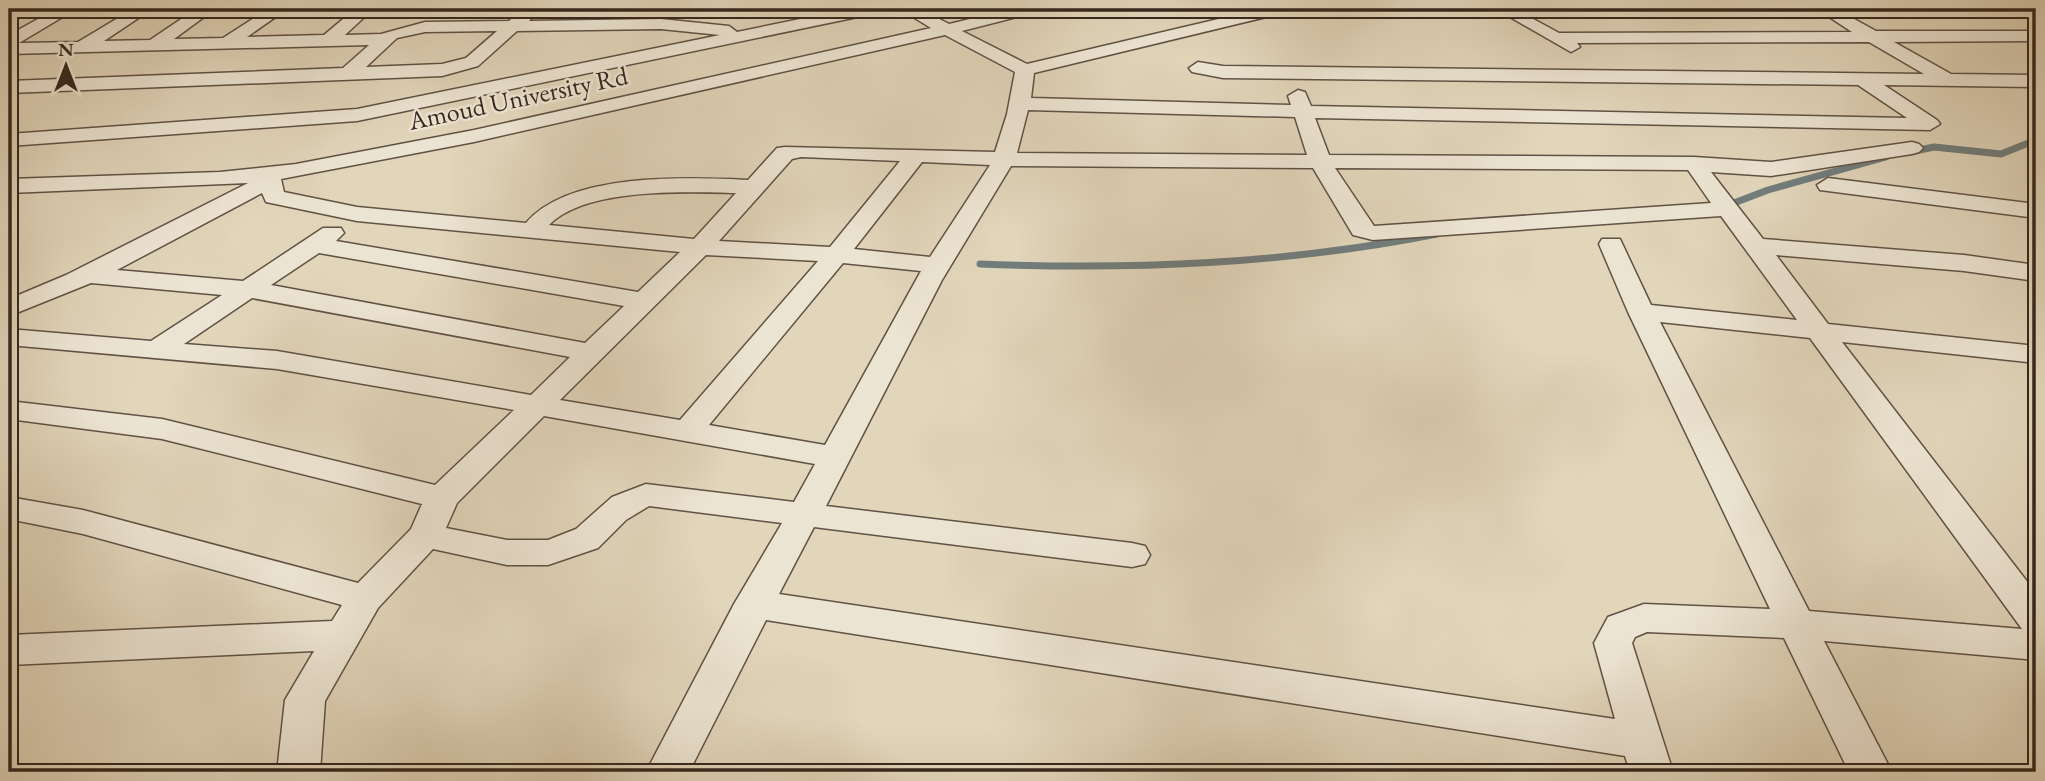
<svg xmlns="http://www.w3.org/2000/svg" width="2045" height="781" font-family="'EB Garamond',serif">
<rect width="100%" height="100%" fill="#e1d5ba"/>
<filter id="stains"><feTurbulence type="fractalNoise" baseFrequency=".00286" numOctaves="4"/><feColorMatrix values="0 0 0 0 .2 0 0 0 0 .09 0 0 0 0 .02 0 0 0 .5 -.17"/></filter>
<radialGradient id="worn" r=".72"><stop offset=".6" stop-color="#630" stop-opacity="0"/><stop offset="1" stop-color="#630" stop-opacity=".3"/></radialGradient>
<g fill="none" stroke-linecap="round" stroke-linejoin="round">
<g stroke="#717d7c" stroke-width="7">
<path d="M1910,152L1934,147L2001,154L2036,140"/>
<path d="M1726,206L1768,190L1886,157"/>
<path d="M980,264C1134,270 1285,264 1437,234"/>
</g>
<g stroke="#605245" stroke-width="3">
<g id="minor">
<path d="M56,9H76L19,43L78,42L133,9H152L104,41L150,40L196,9H215L174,39L223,38L268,9H287L247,37L324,35L355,9H373L345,35L381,34L425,22L509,21L523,9H540L529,21L661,19L729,26L737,32L849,9H880L872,14L357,121L9,146V134L357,109L720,35L661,29L517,31L478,66L442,76L9,93V81L343,68L369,45L9,54V35ZM497,31L466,58L442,64L366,67L397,38L425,32Z"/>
<path d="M900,9H920L949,24L1012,9H1039L1037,12L962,31L1027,64L1261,9H1289L1287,12L1034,73L1031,98L1291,105L1288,96L1298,90L1305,92L1311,106L1907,118L1858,85L1223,78L1192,72L1189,68L1198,62L1223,66L1924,74L1869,42L1577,43L1580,47L1571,52L1496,9H1515L1559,33L1852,32L1817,9H1836L1876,31H2036V41L1894,42L1951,74L2036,75V87L1884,85L1937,120L1940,124L1930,130L1315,118L1329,155L1694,157L1771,162L1912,142L1919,144L1923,148L1919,152L1912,154L1771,176L1711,172L1763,239L1964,255L2036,265V281L1964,271L1776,255L1828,324L2036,346V363L1842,342L2036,593V660L1824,641L1892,772H1849L1784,638L1647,632L1635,637L1632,643L1673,772H1630L1625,756L766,620L689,772H646L734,604L782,523L649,506L626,520L598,548L548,565H507L433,549L378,608L325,701L320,772H277L285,700L314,651L9,665V635L332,621L342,605L83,534L9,519V497L83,510L358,583L411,529L422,504L162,439L9,419V401L162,419L435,485L514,410L277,369L9,345V329L151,341L222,295L91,283L9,316V299L66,275L248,183L9,193V179L220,172L296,164L474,130L931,28ZM945,35L1015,72L1007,114L995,152L785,147L777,148L748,180C687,177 569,172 526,223L357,207L284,192L281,179L474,142ZM1028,110L1295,117L1307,155L1017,153ZM801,157L900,161L830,247L719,241L792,159ZM922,162L990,165L930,257L854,249ZM1011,166L1313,168L1353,235L1373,240L1721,216L1797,320L1651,305L1620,239H1602L1599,244L1628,312L1770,609L1644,604L1608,617L1594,643L1615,719L779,594L814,527L1132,567L1145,564L1150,555L1145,546L1132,543L826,506L942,280ZM1335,168L1688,170L1711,203L1374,226ZM262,193L266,202L357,221L680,252L638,292L336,241L344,233L341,228H323L243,281L117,270ZM736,193L694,239L549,225C586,187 686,192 736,193ZM319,253L624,306L585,343L271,285ZM706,255L818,261L680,420L560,400ZM843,263L921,271L825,445L709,425ZM252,298L570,357L531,395L277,351L184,344ZM1660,322L1810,338L2022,629L1809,611ZM544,416L815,464L794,502L646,484L612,497L576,529L548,540H507L446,528L457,503Z"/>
<path d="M1828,178L2036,204V218L1820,190L1817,185Z"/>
</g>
</g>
<use href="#minor" fill="#ece4d2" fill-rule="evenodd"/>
</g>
<g text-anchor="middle" stroke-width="5" stroke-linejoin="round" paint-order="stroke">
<g font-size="26" fill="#35271e" stroke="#ece4d2">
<text transform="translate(518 98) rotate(-12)" y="9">Amoud University Rd</text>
</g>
</g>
<rect width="2045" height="781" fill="none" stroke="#e1d5ba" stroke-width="35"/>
<rect x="10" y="10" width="2024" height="760" fill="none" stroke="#35271e" stroke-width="3.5"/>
<rect x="18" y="18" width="2010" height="746" fill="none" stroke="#35271e" stroke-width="2"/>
<g transform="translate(66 66)" stroke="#ece4d2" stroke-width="5" paint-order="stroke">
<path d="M0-5L12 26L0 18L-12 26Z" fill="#35271e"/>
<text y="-10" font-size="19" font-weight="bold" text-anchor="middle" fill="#35271e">N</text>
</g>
<rect width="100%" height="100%" filter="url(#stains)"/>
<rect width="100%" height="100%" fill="url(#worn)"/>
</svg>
